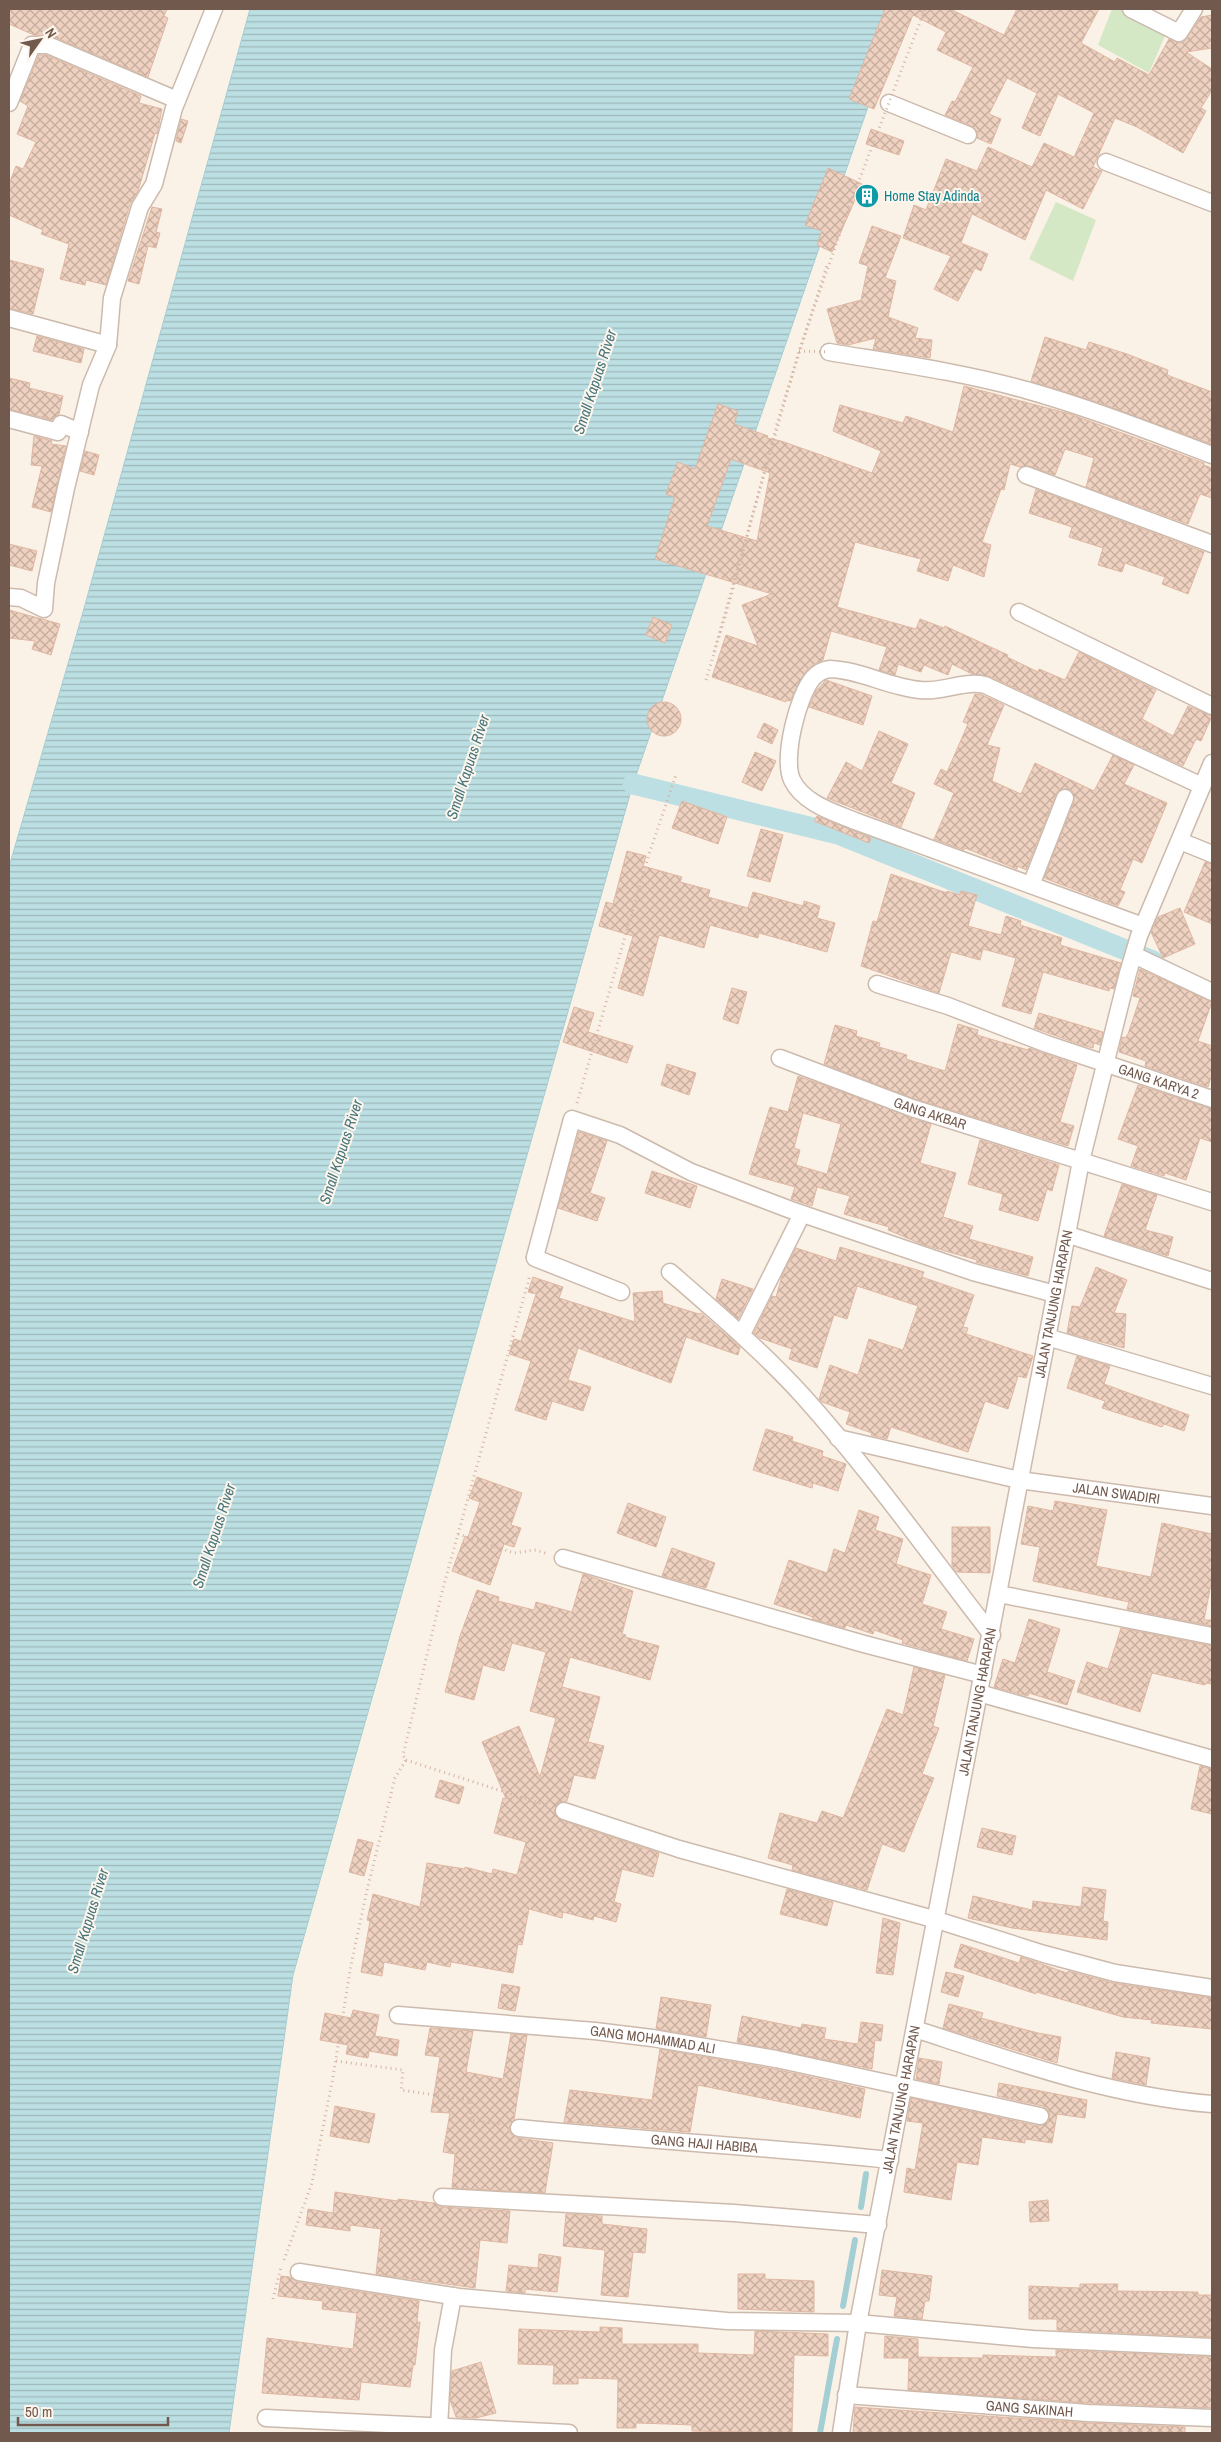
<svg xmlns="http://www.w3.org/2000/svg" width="1221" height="2442" font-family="'Archivo Narrow',sans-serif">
<defs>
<pattern id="water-rules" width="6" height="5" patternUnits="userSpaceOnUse" patternTransform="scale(1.25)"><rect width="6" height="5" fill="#bcdfe3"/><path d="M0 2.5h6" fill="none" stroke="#9db8ba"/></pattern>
<pattern id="building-cross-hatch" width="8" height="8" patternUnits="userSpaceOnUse" patternTransform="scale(1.25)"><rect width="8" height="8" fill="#eed1c0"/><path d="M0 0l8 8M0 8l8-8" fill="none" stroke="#c5ad9e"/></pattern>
</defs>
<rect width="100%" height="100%" fill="#fbf2e7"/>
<g fill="#d4e8c6">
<path d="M1112,9H1124L1168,29L1149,73L1098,45Z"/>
<path d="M1056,202L1096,220L1073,281L1029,259Z"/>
</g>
<path fill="url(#water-rules)" stroke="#a3ced4" d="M250,9H902L633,784L293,1975L229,2433H9V867L83,612Z"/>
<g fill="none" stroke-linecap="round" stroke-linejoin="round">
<g stroke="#a3ced4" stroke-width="6">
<path d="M861,2207L866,2174"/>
<path d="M843,2306L855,2240"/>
<path d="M820,2433L837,2339"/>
</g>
<path stroke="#bcdfe3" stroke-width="21" d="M633,784L838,834L1153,961"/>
</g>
<g fill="url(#building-cross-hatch)" stroke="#e0b7a2" fill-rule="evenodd">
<path d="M9,9H167L164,16L168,18L148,77L52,36L34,35L9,24Z"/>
<path d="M885,9H950L1004,35L1017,9H1099L1081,43L1115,62L1117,58L1149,75L1169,39L1179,43L1184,42L1201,17L1212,15V48L1186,52L1212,69V90L1201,108L1206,111L1183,153L1137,127L1115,118L1093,167L1102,171L1083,209L1046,190L1025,240L972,214L961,243L988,254L981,271L975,268L958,301L934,289L951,256L903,238L914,205L926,210L946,159L977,171L988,147L1032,167L1044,143L1074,157L1094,113L1058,94L1040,136L1022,128L1037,93L1007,78L989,114L1001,119L991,144L977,138L978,133L972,126L945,115L952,101L955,102L973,67L937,50L946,32L913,15L874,109L849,99Z"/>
<path d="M39,55H46L141,96L139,103L162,109L157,134L155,133L138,191L130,204L106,285L86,280L85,285L60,279L69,244L41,234L43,230L9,215V184L16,166L23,169L36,142L17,134L28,106L20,101Z"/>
<path d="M181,119L188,121L181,143L176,141Z"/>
<path d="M871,129L904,141L899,155L866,144Z"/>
<path d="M828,168L862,184L832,252L817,245L822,231L805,225Z"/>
<path d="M152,207L162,209L156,232L160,233L156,248L148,246L139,284L128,281Z"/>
<path d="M872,226L901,236L885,278L896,281L888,317L918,328L915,338L932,340L930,358L873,349L876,338L848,345L837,343L827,309L861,300L868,266L859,263Z"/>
<path d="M9,260L44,269L33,314L9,308Z"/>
<path d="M37,336L84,349L81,363L33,351Z"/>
<path d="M1045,337L1086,350L1089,342L1127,354L1168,370L1167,375L1212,392L1211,444L1100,403L1031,381Z"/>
<path d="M9,378L30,383L29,388L63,396L59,414L52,420L9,409Z"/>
<path d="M964,386L1070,414L1204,463V465L1212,468V498L1200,494L1188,524L1086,487L1094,458L1065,449L1055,475L1029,466L1020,467L1010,464L1004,490L1001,489L982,542L991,545L984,577L953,565L948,581L917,571L921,559L855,542L837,607L916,629L920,619L944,628L945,626L1008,655L1007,657L1038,672L1039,669L1065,680L1079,652L1156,690L1142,719L1173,736L1188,706L1212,716L1201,741L1196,739L1183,766L989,676L972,674L952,664L948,675L924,665L921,672L898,664L895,675L879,670L887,647L831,631L823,660L814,664L806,671L790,701L786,700V702L712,677L726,635L758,646L742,605L772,594L655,559L675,497L666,494L678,462L695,469L718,404L738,411L734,424L768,436L767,438L781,441L872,473L881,451L833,431L840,405L903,423L906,416L953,432ZM731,459L770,473L757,541L707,526Z"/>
<path d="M34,436L52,441L51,444L66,446L51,512L32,507L42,466L31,465Z"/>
<path d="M85,451L99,455L94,475L80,471Z"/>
<path d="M1036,489L1204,552L1188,594L1162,584L1165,577L1125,563L1122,572L1098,565L1103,548L1069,537L1072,527L1029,513Z"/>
<path d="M9,544L37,551L32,571L9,565Z"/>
<path d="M9,610L60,624L51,655L32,649L35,641L9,638Z"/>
<path d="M653,617L672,625L665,643L646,635Z"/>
<path d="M826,680L872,696L863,725L809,707L816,691Z"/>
<path d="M975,694L982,695L1004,705L987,745L1000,748L992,781L1021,794L1035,763L1094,791L1113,755L1134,765L1124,784L1167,803L1142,863L1133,859L1120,890L1125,892L1118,906L1044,878L1074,802L1073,792L1068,789L1059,790L1056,794L1026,870L1018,866L1017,869L965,848L964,850L934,839L954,793L934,784L941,769L947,772L968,724L963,722Z"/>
<circle cx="664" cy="719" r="17"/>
<path d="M764,723L778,730L772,744L757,737Z"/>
<path d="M879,731L908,744L891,783L915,793L901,827L827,798L846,762L862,771Z"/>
<path d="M755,752L776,761L762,791L742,782Z"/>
<path d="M682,801L727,817L718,844L672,828Z"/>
<path d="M817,816L871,838L869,843L814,821Z"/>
<path d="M761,829L783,835L770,882L747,876Z"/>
<path d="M627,851L646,856L643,866L682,877L680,882L710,890L708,897L748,908L753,892L803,906L804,901L820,906L817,918L835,923L827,952L759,933L758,938L710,925L704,948L659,935L643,996L618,988L633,936L599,926L606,902L613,904Z"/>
<path d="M1205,862L1212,864V924L1184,912Z"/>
<path d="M891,874L947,893V891L960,895L961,891L977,895L968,926L1001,935L1006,916L1021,921L1020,925L1062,938L1060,945L1121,963L1114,989L1110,988L1109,991L1043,972L1031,1014L1002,1006L1016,958L983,949L980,960L951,952L939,993L861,966L873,921L877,922Z"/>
<path d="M1180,908L1195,944L1163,958L1151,932L1158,917Z"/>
<path d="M1140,969L1212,1002L1198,1041L1212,1046V1074L1208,1087L1145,1066L1146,1061L1119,1052L1122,1037L1125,1038L1128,1034L1140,998L1133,996Z"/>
<path d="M732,988L747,992L738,1024L723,1019Z"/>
<path d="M574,1007L594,1013L588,1032L633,1046L627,1063L563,1042Z"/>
<path d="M1039,1013L1103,1032L1100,1045L1094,1043L1093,1048L1082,1045L1034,1028Z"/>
<path d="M958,1024L978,1030L977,1035L1028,1050L1029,1048L1077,1065L1060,1122L1074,1126L1068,1146L915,1099L824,1064L835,1025L857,1031L856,1036L880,1043L879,1047L907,1055L906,1059L945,1071Z"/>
<path d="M667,1064L696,1073L689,1095L661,1085Z"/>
<path d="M798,1076L931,1124L920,1163L956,1173L943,1217L973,1226L969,1239L1033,1257L1028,1276L976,1262L977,1260L924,1245L888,1230L889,1227L844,1214L850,1196L817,1187L812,1206L791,1199L795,1187L749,1174L770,1107L788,1112ZM803,1113L841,1124L827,1174L796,1165L800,1150L794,1148Z"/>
<path d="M1138,1085L1212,1109V1142L1200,1138L1186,1180L1165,1173L1164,1176L1131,1166L1138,1146L1118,1139Z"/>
<path d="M579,1132L607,1141L590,1193L605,1198L597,1221L558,1208Z"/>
<path d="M980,1140L1059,1165L1052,1191L1047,1189L1038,1221L999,1210L1003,1194L968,1184Z"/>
<path d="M652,1171L697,1186L690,1208L645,1193Z"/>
<path d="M1122,1184L1157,1195L1145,1230L1173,1237L1168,1256L1104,1236Z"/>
<path d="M840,1247L924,1272L922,1277L974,1295L963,1327L968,1328L966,1334L1033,1356L1026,1378L1018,1376L1008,1409L985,1401L968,1452L891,1427L887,1439L871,1435L872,1433L846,1424L850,1412L822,1402L819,1399L830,1365L858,1375L869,1339L903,1350L918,1306L857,1286L847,1319L834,1315L817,1368L789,1359L792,1349L760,1338L754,1333L772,1296L776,1297L782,1276L796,1248L836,1261Z"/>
<path d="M1096,1267L1127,1280L1114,1313L1126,1314L1124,1348L1067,1333L1072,1306L1080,1307Z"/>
<path d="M533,1277L563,1287L559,1298L635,1322L633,1293L662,1291L663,1303L699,1314L701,1313L740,1347L738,1355L686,1337L671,1383L578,1348L568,1380L591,1387L583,1411L552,1401L546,1420L515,1410L531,1361L509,1354L514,1339L521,1341L536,1294L528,1292Z"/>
<path d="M722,1279L753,1289L738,1319L716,1299Z"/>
<path d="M1077,1356L1110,1366L1104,1384L1189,1415L1184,1431L1164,1424L1162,1427L1102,1408L1105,1401L1067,1388Z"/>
<path d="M766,1429L793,1437L792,1441L823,1451L822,1456L846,1464L838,1491L813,1483L812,1488L753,1470Z"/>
<path d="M477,1477L522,1493L511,1525L521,1528L514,1547L504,1544L490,1585L452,1571L465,1536L468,1537L480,1502L469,1498Z"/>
<path d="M1055,1501L1107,1510L1096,1566L1151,1577L1162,1523L1212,1534V1579L1204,1620H1212V1626L1127,1609L1129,1602L1033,1581L1040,1547L1021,1544L1028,1506L1053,1511Z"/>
<path d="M628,1503L666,1517L656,1547L617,1533Z"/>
<path d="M859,1510L879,1517L875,1530L903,1539L896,1564L931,1575L922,1604L947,1612L941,1629L974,1639L967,1661L902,1643L903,1640L874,1630L873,1634L846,1625L845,1628L812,1619L813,1617L774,1604L789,1560L827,1573L834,1549L845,1553Z"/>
<path d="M952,1527H990V1573L956,1572L952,1566Z"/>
<path d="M672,1548L715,1563L706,1588L662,1576Z"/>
<path d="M583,1574L633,1591L622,1634L626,1635L625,1637L659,1646L650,1680L570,1657L562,1687L600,1697L588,1742L604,1746L595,1779L574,1775L567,1801L557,1804L554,1813L561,1820L659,1853L653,1877L622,1869L614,1902L621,1904L616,1922L594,1916L593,1920L563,1912L562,1918L529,1909L522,1945L518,1944L513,1973L451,1962L450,1967L427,1962L425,1970L384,1962L382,1976L361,1972L370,1921L367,1920L373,1894L420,1907L427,1863L465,1869V1867L492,1874L493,1869L517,1875L526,1842L494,1833L503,1798L506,1799L482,1742L519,1726L540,1777L556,1718L530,1711L546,1652L512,1643L504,1671L483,1665L474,1700L445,1692L460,1636L477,1590L499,1597L498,1601L534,1610L536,1602L572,1612Z"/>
<path d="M1029,1619L1060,1629L1047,1672L1075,1681L1067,1705L1029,1693L1028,1696L994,1687L1003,1659L1015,1663Z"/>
<path d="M1121,1628L1212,1646V1684L1206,1683L1205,1685L1152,1673L1140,1712L1077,1692L1087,1662L1108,1669Z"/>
<path d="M914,1667L945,1675L933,1726L939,1728L922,1774L934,1778L904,1852L882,1844L867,1890L792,1870L793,1865L768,1858L780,1813L817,1823L822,1811L843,1818L887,1709L903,1715Z"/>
<path d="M1200,1766L1212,1769V1814L1191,1809Z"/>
<path d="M440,1780L464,1787L459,1804L435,1797Z"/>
<path d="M982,1828L1016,1836L1012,1855L977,1847Z"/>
<path d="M358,1839L373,1843L364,1876L349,1872Z"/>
<path d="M1083,1887L1106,1890L1103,1921L1108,1922L1107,1940L1012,1928L968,1918L973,1896L1032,1910L1033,1901L1081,1907Z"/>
<path d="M787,1889L833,1902L827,1926L780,1914Z"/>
<path d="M883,1918L900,1923L893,1975L876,1973Z"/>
<path d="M961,1944L1019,1963L1021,1957L1067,1973L1068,1971L1113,1983L1212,1998V2029L1151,2023L1152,2020L1123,2017L1036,1992V1994L954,1967Z"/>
<path d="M946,1972L964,1976L958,1997L941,1992Z"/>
<path d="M502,1984L520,1987L515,2011L498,2008Z"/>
<path d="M661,1997L711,2005L706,2037L656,2029Z"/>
<path d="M949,2004L983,2013L981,2018L1038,2033L1061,2037L1057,2063L943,2028Z"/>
<path d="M353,2010L379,2015L375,2036L399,2040L397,2056L369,2051L368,2058L346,2054L348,2045L320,2040L325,2013L351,2018Z"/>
<path d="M742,2016L801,2028L802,2024L826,2028L824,2039L858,2044L861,2022L883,2025L881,2041L875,2040L872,2069L737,2042Z"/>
<path d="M430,2028L473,2031L466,2072L503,2079L511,2034L527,2035L514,2120L509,2128L511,2134L518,2138L553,2143L545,2193L452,2188L455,2154L443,2152L450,2113L431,2112L440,2057L425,2055Z"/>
<path d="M660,2049L774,2069L865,2089L860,2118L698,2085L690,2132L564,2122L570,2090L652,2100Z"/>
<path d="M1116,2052L1150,2058L1146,2085L1112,2078Z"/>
<path d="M919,2058L942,2062L939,2084L916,2079Z"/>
<path d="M999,2083L1087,2100L1085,2118L1057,2114L1052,2143L1025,2139V2143L982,2137L978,2165L957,2162L951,2200L904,2192L907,2168L915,2170L923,2123L907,2121L911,2098L1038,2126L1048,2122L1050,2113L1043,2106L997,2096Z"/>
<path d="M335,2106L375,2114L369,2143L330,2136Z"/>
<path d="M335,2192L398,2201V2199L434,2203L441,2207L510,2211L507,2243L480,2240L475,2288L376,2274L381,2229L350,2225V2231L306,2225L308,2209L333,2213Z"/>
<path d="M1048,2200L1049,2221L1030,2222L1029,2202Z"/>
<path d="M566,2214L602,2216V2224L647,2229L645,2253L633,2252L628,2297L601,2295L605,2250L563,2246Z"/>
<path d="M539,2254L561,2257L557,2292L525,2289V2293L506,2291L509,2265L538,2268Z"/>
<path d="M882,2270L932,2276L929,2301H925L922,2319L894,2316L897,2297L879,2295Z"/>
<path d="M738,2274H765V2279L814,2281V2312L738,2309Z"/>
<path d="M281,2276L290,2277L297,2282L419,2301L417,2322H420L415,2365H413L410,2387L361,2382L359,2400L262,2393L267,2338L353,2349L357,2313L322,2309L323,2301L278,2296Z"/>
<path d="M1080,2284H1118L1117,2291L1198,2292V2295H1212V2337L1057,2330V2319H1029V2286L1080,2288Z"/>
<path d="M600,2327L622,2328V2344H698V2353L754,2355L755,2331L828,2334V2356L794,2355L792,2433L692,2431V2425L668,2424L636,2423V2428H617L618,2379L578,2378V2384H553L554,2365L518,2364L519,2329L600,2332Z"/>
<path d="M885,2336L918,2339V2357L983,2358V2355L1056,2357V2350L1212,2357V2408L1089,2403L908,2390L909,2358H884Z"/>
<path d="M481,2362L496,2413L476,2418L456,2417L450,2400L452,2371Z"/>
<path d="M855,2407L1087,2423L1185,2427V2433H853Z"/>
</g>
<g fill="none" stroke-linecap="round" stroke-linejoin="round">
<g stroke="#ccbaad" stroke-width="19">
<g id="street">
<path d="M1131,9L1179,33L1194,9"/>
<path d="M9,103L32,45H48L177,100"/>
<path d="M889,103L968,135"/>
<path d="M1106,162L1212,203"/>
<path d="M9,318L108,345"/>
<path d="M829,352C895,363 962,372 1026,390C1090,408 1151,432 1212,455"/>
<path d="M9,419L58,432L61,424L80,432"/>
<path d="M1026,475L1212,544"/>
<path d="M9,597L21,598L44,609L46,583L66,488L91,385L108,345L112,298L140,207L154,184L174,108L214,9"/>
<path d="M1019,612L1212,706"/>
<path d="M1180,841L1212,854"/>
<path d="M1031,885L1065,798"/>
<path d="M1143,926L855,821C833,812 803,803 792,780C782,758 798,695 813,678C818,672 823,670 830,669C860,670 889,687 920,690C942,693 962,680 985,685L1202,786"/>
<path d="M1134,955L1212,992"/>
<path id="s1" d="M877,984L948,1006L1047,1044L1212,1099"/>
<path id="s2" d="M780,1058L912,1108L1212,1202"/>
<path d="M1069,1235L1212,1281"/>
<path d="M535,1257L572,1119L620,1135L691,1172L791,1210L973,1272L1055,1294"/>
<path d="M535,1258L621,1292"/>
<path d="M670,1272C716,1312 762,1351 803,1396C871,1472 930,1555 992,1635"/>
<path d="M742,1334L802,1214"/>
<path d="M1047,1337L1212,1386"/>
<path id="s3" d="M838,1438L1019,1480L1212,1506"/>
<path d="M563,1558L864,1644L983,1675"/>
<path d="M999,1594L1212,1636"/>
<path d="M979,1693L1212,1759"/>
<path d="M564,1811L679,1849L937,1920L1044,1954L1115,1973L1212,1988"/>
<path id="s4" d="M398,2015L595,2031L652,2038L776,2059L1040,2116"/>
<path d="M915,2029C1013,2061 1110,2096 1212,2104"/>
<path id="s5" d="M519,2128C643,2140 767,2147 890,2160"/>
<path d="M442,2197L734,2213L878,2225"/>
<path d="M299,2272L459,2297L727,2321L858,2323L1033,2339L1212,2347"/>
<path id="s6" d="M846,2395L1088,2413L1212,2418"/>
<path d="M266,2418L569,2433"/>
<path d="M439,2428L443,2350L453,2296"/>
<path id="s7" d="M841,2433L858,2323L1081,1161L1128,973L1139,936L1212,763"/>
</g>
</g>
<g stroke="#d3b4a3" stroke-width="3" stroke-dasharray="1 4" stroke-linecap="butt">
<path d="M706,680L730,600L778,420L827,265"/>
<path d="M577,1103L649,854L676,775"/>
<path d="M458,1534L514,1553L536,1550L548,1554"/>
<path d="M406,1760L548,1806"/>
<path d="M336,2061L403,2070L401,2090L470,2100L471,2120L503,2125"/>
<path d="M284,2260L312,2183L333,2077L351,1965L367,1890L395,1778L406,1760L403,1755L443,1588L530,1275"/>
<path d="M273,2299L281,2267"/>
</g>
<use href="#street" stroke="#fff" stroke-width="16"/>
<g stroke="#d3b4a3" stroke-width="3" stroke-dasharray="1 4" stroke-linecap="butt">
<path d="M799,351L829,352"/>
<path d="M714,652L799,351L853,196L925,9"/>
</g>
</g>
<defs>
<g id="building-disc" transform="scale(1.25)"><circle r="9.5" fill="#0f9aa8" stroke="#fef6ed"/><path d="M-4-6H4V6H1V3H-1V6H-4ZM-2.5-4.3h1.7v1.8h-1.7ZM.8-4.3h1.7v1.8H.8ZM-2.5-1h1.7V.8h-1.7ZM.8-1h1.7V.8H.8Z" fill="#fff"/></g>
</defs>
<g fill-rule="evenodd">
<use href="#building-disc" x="867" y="196"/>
</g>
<g text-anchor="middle" stroke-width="4" stroke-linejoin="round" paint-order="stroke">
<g font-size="14" fill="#0d838f" stroke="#fef6ed" text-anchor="start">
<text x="884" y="201">Home Stay Adinda</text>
</g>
<g font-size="14" fill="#72594d" stroke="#fef6ed">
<text dy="5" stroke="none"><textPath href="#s1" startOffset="298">GANG KARYA 2</textPath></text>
<text dy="5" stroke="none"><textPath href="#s2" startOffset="160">GANG AKBAR</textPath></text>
<text dy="5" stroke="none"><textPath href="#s7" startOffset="1149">JALAN TANJUNG HARAPAN</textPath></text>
<text dy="5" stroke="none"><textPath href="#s3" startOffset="284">JALAN SWADIRI</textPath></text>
<text dy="5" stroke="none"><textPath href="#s7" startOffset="744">JALAN TANJUNG HARAPAN</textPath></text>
<text dy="5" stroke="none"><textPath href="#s4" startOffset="256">GANG MOHAMMAD ALI</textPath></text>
<text dy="5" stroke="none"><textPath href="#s7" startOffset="339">JALAN TANJUNG HARAPAN</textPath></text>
<text dy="5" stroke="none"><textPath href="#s5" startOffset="186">GANG HAJI HABIBA</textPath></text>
<text dy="5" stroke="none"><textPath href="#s6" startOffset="184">GANG SAKINAH</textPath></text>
</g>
<g font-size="15" font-style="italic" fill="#45767e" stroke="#fef6ed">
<text transform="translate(595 382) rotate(-72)" y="5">Small Kapuas River</text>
<text transform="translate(468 767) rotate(-72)" y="5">Small Kapuas River</text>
<text transform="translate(341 1152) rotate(-72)" y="5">Small Kapuas River</text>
<text transform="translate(214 1536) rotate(-72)" y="5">Small Kapuas River</text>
<text transform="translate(88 1921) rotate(-73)" y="5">Small Kapuas River</text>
</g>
</g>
<rect width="1221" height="2442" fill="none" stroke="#72594d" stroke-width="20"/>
<g transform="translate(40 40) rotate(57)" stroke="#fef6ed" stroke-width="4" paint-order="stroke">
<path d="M0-4L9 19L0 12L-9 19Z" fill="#72594d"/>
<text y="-8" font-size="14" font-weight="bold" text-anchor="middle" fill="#72594d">N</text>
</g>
<path d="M18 2417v8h150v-8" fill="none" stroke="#72594d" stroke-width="2.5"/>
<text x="25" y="2417" font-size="15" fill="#72594d" stroke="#fef6ed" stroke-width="4" paint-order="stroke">50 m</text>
</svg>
